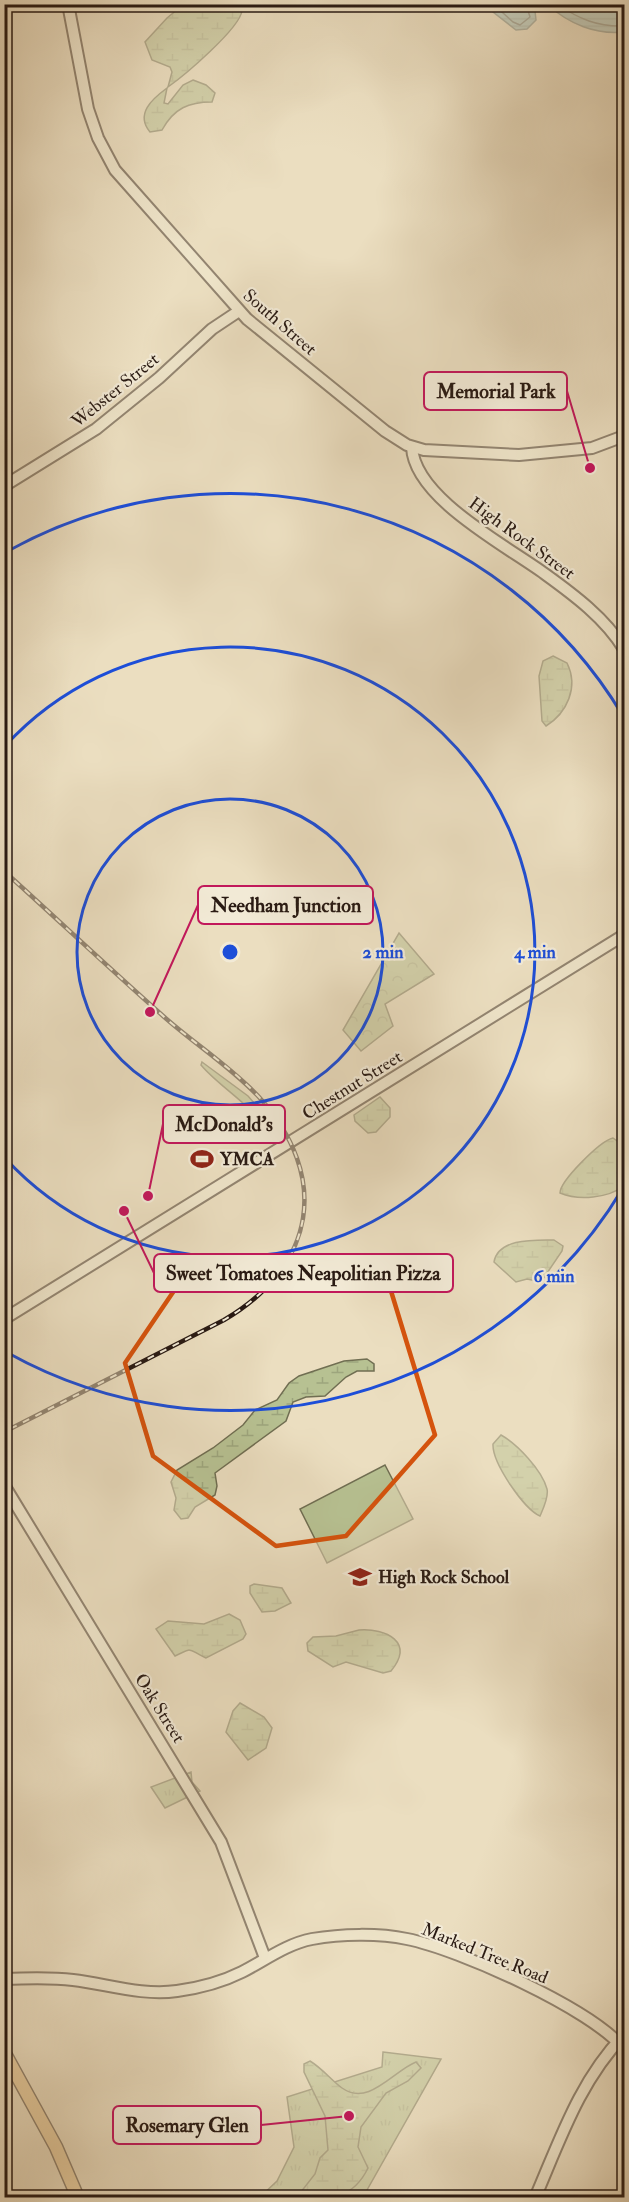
<svg xmlns="http://www.w3.org/2000/svg" width="629" height="2202" font-family="'IM FELL Double Pica',serif">
<defs>
<pattern id="grass-tufts" width="24" height="20" patternUnits="userSpaceOnUse" patternTransform="scale(1.5)"><rect width="24" height="20" fill="#b7c192"/><path d="M3 7l-1-3M5 7V3M7 7l1-3M15 17l-1-3M17 17v-4M19 17l1-3" fill="none" stroke="#9da57d"/></pattern>
<pattern id="forest-crowns" width="20" height="18" patternUnits="userSpaceOnUse" patternTransform="scale(1.5)"><rect width="20" height="18" fill="#b7c192"/><path d="M2 6a3 3 0 1 1 6 0M12 15a3 3 0 1 1 6 0" fill="none" stroke="#9da57d"/></pattern>
<pattern id="wetland-marsh" width="20" height="14" patternUnits="userSpaceOnUse" patternTransform="scale(1.5)"><rect width="20" height="14" fill="#b7c192"/><path d="M1 5h8M5 5V1M11 12h8M15 12V8" fill="none" stroke="#9da57d"/></pattern>
<pattern id="water-rules" width="6" height="5" patternUnits="userSpaceOnUse" patternTransform="scale(1.5)"><rect width="6" height="5" fill="#99bbb8"/><path d="M0 2.5h6" fill="none" stroke="#84a09d"/></pattern>
</defs>
<rect width="100%" height="100%" fill="#ebdec0"/>
<filter id="stains"><feTurbulence type="fractalNoise" baseFrequency=".00333" numOctaves="4"/><feColorMatrix values="0 0 0 0 .2 0 0 0 0 .09 0 0 0 0 .02 0 0 0 .5 -.17"/></filter>
<radialGradient id="worn" r=".72"><stop offset=".6" stop-color="#630" stop-opacity="0"/><stop offset="1" stop-color="#630" stop-opacity=".3"/></radialGradient>
<g fill="url(#grass-tufts)" stroke="#706e52" stroke-width="1.5">
<path d="M191,1772L192,1782L200,1791L165,1808L151,1787Z"/>
<path d="M383,2052L441,2059L363,2197L259,2198L277,2181L294,2147L287,2097L382,2067Z"/>
</g>
<g fill="url(#forest-crowns)" stroke="#706e52" stroke-width="1.5">
<path d="M399,933L434,974L385,1004L393,1026L361,1051L343,1030Z"/>
<path d="M202,1062L248,1096L284,1137L277,1142L274,1138L272,1139C257,1107 221,1089 201,1065Z"/>
</g>
<g fill="url(#wetland-marsh)" stroke="#706e52" stroke-width="1.5">
<path d="M184,4L230,5L242,11C239,29 185,75 168,87L172,72L170,67L152,60L145,42L167,18Z"/>
<path d="M193,80L206,85L215,93L212,102C189,102 174,108 162,130L150,132C135,114 152,99 167,88L164,103L168,104L183,85Z"/>
<path d="M553,656L567,663C579,687 567,713 546,726L542,721L539,676L543,661Z"/>
<path d="M380,1097L390,1108V1117L376,1132L368,1133L355,1121L354,1115Z"/>
<path d="M613,1138L624,1146V1186C608,1198 579,1201 560,1193C560,1181 600,1141 613,1138Z"/>
<path d="M554,1240L563,1246L562,1251L541,1282L527,1279L516,1282L494,1262C498,1238 535,1240 554,1240Z"/>
<path d="M367,1359L374,1364V1371H357L346,1377L325,1396L306,1397L293,1402L286,1421L215,1473L217,1486L215,1495L195,1507L188,1518L181,1519L174,1510L176,1498L171,1482L177,1470L213,1448L243,1425L255,1410L277,1400L289,1383L299,1376L344,1361Z"/>
<path d="M501,1435C517,1444 542,1470 547,1489C549,1497 543,1509 540,1516C524,1509 492,1463 493,1444Z"/>
<path d="M254,1584L282,1588L291,1603L275,1611L262,1612L250,1593V1586Z"/>
<path d="M229,1614L240,1620L246,1634L243,1639L206,1658C188,1650 194,1646 175,1656L156,1629L168,1621L204,1624Z"/>
<path d="M359,1630C386,1628 415,1642 391,1671L383,1673L346,1662L333,1667L308,1651L307,1643L313,1637L336,1636Z"/>
<path d="M240,1703L264,1717L272,1728L266,1748L248,1760L226,1732L233,1711Z"/>
<path d="M310,2061C323,2069 331,2080 342,2088C369,2107 393,2071 416,2062L421,2068L408,2081L386,2093L361,2127L358,2147L368,2168C352,2201 329,2198 297,2197L315,2174L320,2158L328,2150L325,2116L304,2072V2064Z"/>
</g>
<path fill="#b7c192" stroke="#706e52" stroke-width="1.5" d="M385,1465L413,1519L327,1563L300,1509Z"/>
<g fill="url(#water-rules)" stroke="#6c7b76" stroke-width="1.5">
<path d="M484,5H530L535,11L536,20L527,29L516,30Z"/>
<path d="M548,5H584L612,9L624,7V32C596,35 569,24 548,5Z"/>
</g>
<g fill="none" stroke-linecap="round" stroke-linejoin="round">
<g stroke="#616a66" stroke-width="1.5">
<path d="M493,4L513,22L520,25L530,17L526,4"/>
<path d="M557,4C579,19 598,27 624,26"/>
</g>
<g stroke="#291a13" stroke-width="14">
<g id="secondary">
<path d="M68,4L88,109L98,138L115,170L247,319L385,431L407,445L424,450L519,455L592,448L624,436"/>
<path d="M412,447C414,498 507,546 545,574C574,595 605,618 624,649"/>
<path d="M4,486L96,429L159,378L212,329L239,311"/>
<path d="M4,1319L624,935"/>
<path d="M4,1485L221,1842L265,1958"/>
<path d="M4,1979C27,1978 50,1977 73,1980C107,1984 142,1996 177,1991C199,1988 222,1982 242,1972C264,1961 286,1944 312,1939C341,1934 378,1933 407,1939C458,1949 592,2009 624,2049"/>
<path d="M535,2198C560,2140 580,2080 624,2035"/>
</g>
</g>
<g stroke="#291a13" stroke-width="15">
<path id="primary" d="M4,2052L56,2147L78,2198"/>
</g>
<use href="#secondary" stroke="#f2ead6" stroke-width="10"/>
<use href="#primary" stroke="#e6bf80" stroke-width="12"/>
<g stroke="#291a13" stroke-width="4.5">
<path id="rail" d="M4,871C57,919 109,968 162,1015C193,1043 230,1066 259,1097C331,1177 316,1266 224,1320L4,1432"/>
</g>
<use href="#rail" stroke="#f2ead6" stroke-width="2" stroke-dasharray="7" stroke-linecap="butt"/>
</g>
<path d="M0 0H629V2202H0ZM329,1267L391,1291L435,1435L346,1536L276,1546L153,1456L125,1363L184,1276Z" fill="#ebdec0" fill-opacity=".55" fill-rule="evenodd"/>
<path fill="none" stroke="#d5530d" stroke-width="4.5" stroke-linejoin="round" d="M329,1267L391,1291L435,1435L346,1536L276,1546L153,1456L125,1363L184,1276Z"/>
<g fill="none" stroke="#1d4ed8" stroke-width="3">
<circle cx="230" cy="952" r="153"/>
<path d="M5 746A305 305 0 1 1 5 1158"/>
<path d="M623 1188A458 458 0 0 1 8 1353M8 551A458 458 0 0 1 623 716"/>
</g>
<defs>
<g id="stadium-bare" transform="scale(1.8)"><path d="M0-5a6.5 5 0 1 0 0 10a6.5 5 0 1 0 0-10ZM-3.5-1.8h7v3.6h-7Z" fill="#8f2418" stroke="#f2ead6" stroke-width="2.5" paint-order="stroke"/></g>
<g id="school-bare" transform="scale(1.8)"><path d="M0-5L7-2L0 1L-7-2ZM-4 1L0 2.5L4 1V4Q0 6-4 4Z" fill="#8f2418" stroke="#f2ead6" stroke-width="2.5" paint-order="stroke"/></g>
</defs>
<g fill-rule="evenodd">
<use href="#stadium-bare" x="202" y="1159"/>
<use href="#school-bare" x="360" y="1577"/>
</g>
<g text-anchor="middle" stroke-width="4.5" stroke-linejoin="round" paint-order="stroke">
<g font-size="18" fill="#291a13" stroke="#f2ead6">
<text transform="translate(280 322) rotate(41)" y="6">South Street</text>
<text transform="translate(115 390) rotate(-39)" y="6">Webster Street</text>
<text transform="translate(522 538) rotate(36)" y="6">High Rock Street</text>
<text transform="translate(352 1085) rotate(-32)" y="6">Chestnut Street</text>
<text transform="translate(160 1708) rotate(58)" y="6">Oak Street</text>
<text transform="translate(485 1953) rotate(22)" y="6">Marked Tree Road</text>
</g>
<g font-size="18" font-weight="bold" fill="#291a13" stroke="#f2ead6" text-anchor="start">
<text x="220" y="1165">YMCA</text>
<text x="378" y="1583">High Rock School</text>
</g>
</g>
<circle cx="230" cy="952" r="9" fill="#1d4ed8" stroke="#f2ead6" stroke-width="3"/>
<g font-size="18" text-anchor="middle" font-weight="bold" fill="#1d4ed8" stroke="#f2ead6" stroke-width="4.5" stroke-linejoin="round" paint-order="stroke">
<text x="383" y="958">2 min</text>
<text x="535" y="958">4 min</text>
<text x="554" y="1282">6 min</text>
</g>
<path fill="none" stroke="#c2185b" stroke-width="2" d="M590 468L567 391M150 1012L198 905M148 1196L163 1124M124 1211L154 1273M349 2116L261 2125"/>
<g fill="#c2185b" stroke="#f2ead6" stroke-width="2">
<circle cx="590" cy="468" r="6"/>
<circle cx="150" cy="1012" r="6"/>
<circle cx="148" cy="1196" r="6"/>
<circle cx="124" cy="1211" r="6"/>
<circle cx="349" cy="2116" r="6"/>
</g>
<g fill="#f2ead6" stroke="#c2185b" stroke-width="2">
<rect x="424" y="372" width="143" height="38" rx="6"/>
<rect x="198" y="886" width="175" height="38" rx="6"/>
<rect x="163" y="1105" width="122" height="38" rx="6"/>
<rect x="154" y="1254" width="299" height="38" rx="6"/>
<rect x="113" y="2106" width="148" height="38" rx="6"/>
</g>
<g font-size="20" text-anchor="middle" font-weight="bold" fill="#291a13">
<text x="496" y="398">Memorial Park</text>
<text x="286" y="912">Needham Junction</text>
<text x="224" y="1131">McDonald's</text>
<text x="303" y="1280">Sweet Tomatoes Neapolitian Pizza</text>
<text x="187" y="2132">Rosemary Glen</text>
</g>
<rect width="629" height="2202" fill="none" stroke="#ebdec0" stroke-width="24"/>
<rect x="6" y="6" width="617" height="2190" fill="none" stroke="#291a13" stroke-width="3"/>
<rect x="12" y="12" width="605" height="2178" fill="none" stroke="#291a13" stroke-width="1.5"/>
<rect width="100%" height="100%" filter="url(#stains)"/>
<rect width="100%" height="100%" fill="url(#worn)"/>
</svg>
